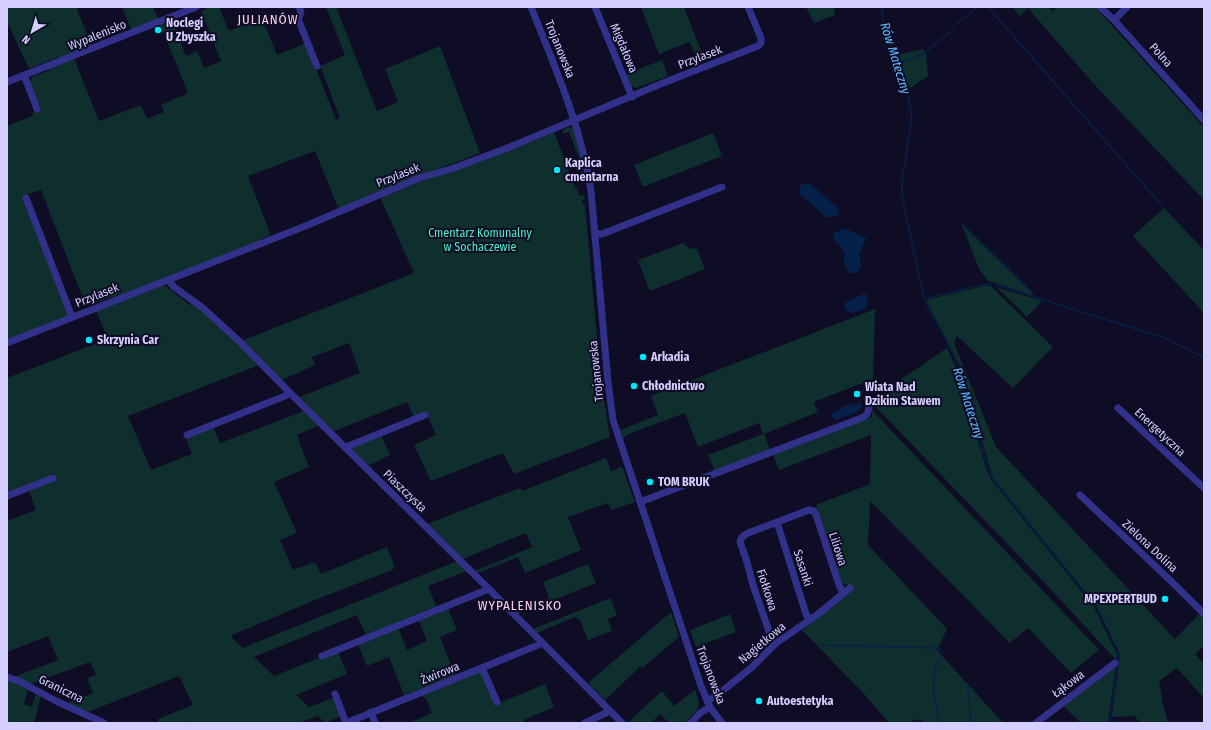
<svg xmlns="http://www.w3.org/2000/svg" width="1211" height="730" font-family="'Fira Sans Condensed',sans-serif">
<rect width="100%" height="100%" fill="#0f0c25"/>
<g fill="#0e2f2d">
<path d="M7,7H76L92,46L58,59V57L29,69L7,22Z"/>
<path d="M122,7H153L159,20L132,31Z"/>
<path d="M210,7H219L229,31L262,18L277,55L306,43L336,120L340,118L320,66L345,55L326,7H336L377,111L398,102L385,69L440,46L480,153L427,173L339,210L315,151L248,176L271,235L260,239V241L140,288L86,306L41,190L23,196L70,316L7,341V126L32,116L34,111L41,109L30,82L32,77L50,70L49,67L74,58L99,121L141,105L147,119L164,112L161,105L188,93L160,24L171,20L186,56L197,51L204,68L221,61L201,11Z"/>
<path d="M641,7H684L705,61L696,65L697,60L690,42L659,54Z"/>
<path d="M806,7H834L835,15L814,23Z"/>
<path d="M1012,7H1049L1052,11L1058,7H1095L1204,127V200L1092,82L1028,8L1020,16Z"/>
<path d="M923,49L926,54L928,76L909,89L898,55Z"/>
<path d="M662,60L668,76L636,88L631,86L626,74Z"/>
<path d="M570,127H572L574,130L583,162L582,164L579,166L577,163L579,158L569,132L563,134V132L564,129Z"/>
<path d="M552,132H554L575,187L577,189L580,196L584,195L585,198L582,201V203L585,205L601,381L610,437L514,474L503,453L431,481L414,445L436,435L426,412L414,417L407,402L332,432L297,398L360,373L349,343L312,357L315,365L280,381L241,341L414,273L380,197L438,175L483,161L546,136Z"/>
<path d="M713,133L722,156L643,187L634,165Z"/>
<path d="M1164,208L1204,250V313L1133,236Z"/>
<path d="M962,225L1035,296L988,281L979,269Z"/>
<path d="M683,243L689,248L697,249L705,269L650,291L638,260Z"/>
<path d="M164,285L190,305L194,304L214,320L259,365L128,416L151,470L192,454L186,438L213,427L220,443L304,411L320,425L297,435L309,467L274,482L297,533L280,540L293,570L315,562L321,574L387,547L395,567L392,570L315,600L232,635L233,639L243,648L457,561L467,571L428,586L436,606L366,635L357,615L254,657L274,676L321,657L338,652L347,674L296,695L309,707L333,698L335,700L341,716L325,723L318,716L299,723H189L188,721L183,723H159L158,719L193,705L179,676L88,712L68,703L93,693L87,678L96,675L90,662L31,684L14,677L58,660L48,636L7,652V521L36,510L29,491L56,479L54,474L7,493V378L108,339L96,311Z"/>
<path d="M988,285L991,286L1053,347L1013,388L957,336L954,343L996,447L1175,639L1199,614L1204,619V645L1195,654L1204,664V698L1177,668L1159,681L1163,705L1168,723H1141L1134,716L1112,717L1120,654L1097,606L993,478L960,366L926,300Z"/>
<path d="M996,287L1042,301L1027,317Z"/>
<path d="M875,309L873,379L814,402L818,412L764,434L770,450L715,472L708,455L763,434L759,423L698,447L685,413L626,435L623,440L620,430L658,415L651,396Z"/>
<path d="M947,348L957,369L986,468L991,479L1094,607L1117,654L1116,660L1043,581L872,403V399Z"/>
<path d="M873,411L1099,650L1071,673L1028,628L1010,643L870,501L868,545L947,629L937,650L1003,723H924L921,719L912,721L911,723H889L865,695L802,630L852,589L847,584L846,585L842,584L816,505L870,484L871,435L779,470L773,455L867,419L872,417V412Z"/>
<path d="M381,435L390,455L367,466L351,450L353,447Z"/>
<path d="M606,458L611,471L622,467L635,502L611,510L608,503L568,517L581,550L525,573L518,557L478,573L475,571L532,547L526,533L463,559L427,524L520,488L522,491Z"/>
<path d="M588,564L596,583L518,614L515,611L549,598L543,582Z"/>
<path d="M610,598L617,615L608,619L612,631L588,640L580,620L575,617L537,633L533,629Z"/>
<path d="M448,608L457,630L440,637L455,675L404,695L389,657L367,666L358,644L398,627L407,650L427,641L418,619Z"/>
<path d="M671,612L679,637L642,668L641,666L605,700L588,683Z"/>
<path d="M730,614L736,632L696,647L690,630Z"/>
<path d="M1116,664L1108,723H1081L1062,705Z"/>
<path d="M482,671L497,704L545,684L554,707L524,720L525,723H409L432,713L426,698L421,696Z"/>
<path d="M7,679L28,689L24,704L32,707L36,693L41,696L34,723H7Z"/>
<path d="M695,690C703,713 698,705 686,723H669L660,714L651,723H627L662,691L674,706Z"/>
</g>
<g fill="#062149">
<path d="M803,183L810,184L838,208L839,213L835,216L827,218L800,194L799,188Z"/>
<path d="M846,229L866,238L859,255L861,264L860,270L855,273H850C846,269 843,265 844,259C844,256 845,255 844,252C842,245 835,244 833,237L835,232Z"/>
<path d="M864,294L867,295L868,302L865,309L851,313L846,310L844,306L846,302Z"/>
<path d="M861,402L862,407L856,412L837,420L831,416L832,413L849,404L851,403L852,406Z"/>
</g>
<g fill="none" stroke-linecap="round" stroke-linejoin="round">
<g stroke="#062149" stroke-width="1.5">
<path d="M881,7L886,31L906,85L912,117L902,181V196L924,299L949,345L960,370L986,461L992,478L1096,606L1119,653L1118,662"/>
<path d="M988,7L1163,207"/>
<path d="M957,24L977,7"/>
<path d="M898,63L923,54L955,28"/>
<path d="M962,224L1031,291"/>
<path d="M996,285L1165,338L1204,357"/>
<path d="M928,298L985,284H992"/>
<path d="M820,645L935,648L941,650L942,653L935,669L933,688L939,723"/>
<path d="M968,686L971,723"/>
<path d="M1110,723L1117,665"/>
</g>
<g stroke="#323189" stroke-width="7">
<path d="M299,7L301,12L298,19L317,66"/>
<path d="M531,7C555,67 581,126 591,191L608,382L613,420L701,686L710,707L722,723"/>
<path d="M595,7L632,97"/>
<path d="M1100,7L1114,20L1204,120"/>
<path d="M1114,20L1127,7"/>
<path d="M24,75L37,109"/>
<path d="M7,82L196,7"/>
<path d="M26,198L72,317"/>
<path d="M595,234H602L722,187"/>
<path d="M168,280L174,287L203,308L240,342L290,393L489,589L622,723"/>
<path d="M7,343L303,227L419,178L451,169L505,149L663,83L758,46L761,43V38L748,7"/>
<path d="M1118,408L1204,488"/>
<path d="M187,435L285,396L290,393"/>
<path d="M345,448L351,445L425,415"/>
<path d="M1080,495C1122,535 1164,573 1204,614"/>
<path d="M7,496L53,478"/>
<path d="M640,502L864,417L867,414L869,408"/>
<path d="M777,522L806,614L809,620"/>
<path d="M775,644L772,640L753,585L747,562L740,542C741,537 744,535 748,533L809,510L814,511L816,515L839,585L843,593"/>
<path d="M322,656L489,589"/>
<path d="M482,668L497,702"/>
<path d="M7,677L21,682L56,701L104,723"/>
<path d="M335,694L346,723"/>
<path d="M707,701L716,696L751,668L775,644L818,614L850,588"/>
<path d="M371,712L375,723"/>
<path d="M346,723L538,645L542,642"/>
<path d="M585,723L610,711"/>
<path d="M691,723L700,713L710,707"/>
<path d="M1036,723L1115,663"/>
</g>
</g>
<g fill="#00e8fa" stroke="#0f0c25" stroke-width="1.5">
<circle cx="158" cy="30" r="4"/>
<circle cx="557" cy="170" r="4"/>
<circle cx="89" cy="340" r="4"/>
<circle cx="643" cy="357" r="4"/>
<circle cx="634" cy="386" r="4"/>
<circle cx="857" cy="394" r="4"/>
<circle cx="650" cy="482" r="4"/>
<circle cx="1165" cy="599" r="4"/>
<circle cx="759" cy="701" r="4"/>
</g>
<g text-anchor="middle" stroke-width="4" stroke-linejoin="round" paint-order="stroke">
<g font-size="12" font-weight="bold" fill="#d4cfff" stroke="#0f0c25" text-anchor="start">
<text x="166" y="27">Noclegi<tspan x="166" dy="14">U Zbyszka</tspan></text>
<text x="565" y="167">Kaplica<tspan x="565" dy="14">cmentarna</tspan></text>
<text x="97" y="344">Skrzynia Car</text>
<text x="651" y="361">Arkadia</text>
<text x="642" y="390">Chłodnictwo</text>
<text x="865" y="391">Wiata Nad<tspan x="865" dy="14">Dzikim Stawem</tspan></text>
<text x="658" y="486">TOM BRUK</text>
<text x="1157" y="603" text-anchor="end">MPEXPERTBUD</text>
<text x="767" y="705">Autoestetyka</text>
</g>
<g font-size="12" fill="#d4cfff" stroke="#0f0c25">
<text transform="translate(97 35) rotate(-22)" y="4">Wypalenisko</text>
<text transform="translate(624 48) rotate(67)" y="4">Migdałowa</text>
<text transform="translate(560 49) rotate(68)" y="4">Trojanowska</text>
<text transform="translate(1161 55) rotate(48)" y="4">Polna</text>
<text transform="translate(700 57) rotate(-21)" y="4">Przylasek</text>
<text transform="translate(398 175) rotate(-22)" y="4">Przylasek</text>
<text transform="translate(97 295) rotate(-22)" y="4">Przylasek</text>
<text transform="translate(596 371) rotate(-96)" y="4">Trojanowska</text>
<text transform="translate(1160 432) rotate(43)" y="4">Energetyczna</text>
<text transform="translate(405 491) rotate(44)" y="4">Piaszczysta</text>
<text transform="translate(1150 546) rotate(43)" y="4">Zielona Dolina</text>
<text transform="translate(838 549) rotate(72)" y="4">Liliowa</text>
<text transform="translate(803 568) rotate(72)" y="4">Sasanki</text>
<text transform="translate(767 590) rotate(72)" y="4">Fiołkowa</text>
<text transform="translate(762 643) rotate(-40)" y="4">Nagietkowa</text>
<text transform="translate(440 673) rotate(-22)" y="4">Żwirowa</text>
<text transform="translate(711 675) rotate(69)" y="4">Trojanowska</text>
<text transform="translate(1068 684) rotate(-37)" y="4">Łąkowa</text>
<text transform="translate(61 689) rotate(26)" y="4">Graniczna</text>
</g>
<g font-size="12" fill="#4eecc0" stroke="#0f0c25">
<text x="480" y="237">Cmentarz Komunalny<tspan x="480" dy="14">w Sochaczewie</tspan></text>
</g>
<g font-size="13" letter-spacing="1" fill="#ffd1f0" stroke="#0f0c25">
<text x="268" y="24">JULIANÓW</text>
<text x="520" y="610">WYPALENISKO</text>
</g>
<g font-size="13" font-style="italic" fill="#5db9ff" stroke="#0f0c25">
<text transform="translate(896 58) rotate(73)" y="5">Rów Mateczny</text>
<text transform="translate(969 403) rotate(72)" y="5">Rów Mateczny</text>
</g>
</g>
<rect width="1211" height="730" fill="none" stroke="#d4cfff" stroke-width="16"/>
<g transform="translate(32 32) rotate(218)" stroke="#0f0c25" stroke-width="3" paint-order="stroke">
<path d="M0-3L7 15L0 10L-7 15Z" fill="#d4cfff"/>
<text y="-6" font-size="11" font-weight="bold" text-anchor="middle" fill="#d4cfff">N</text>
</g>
</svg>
